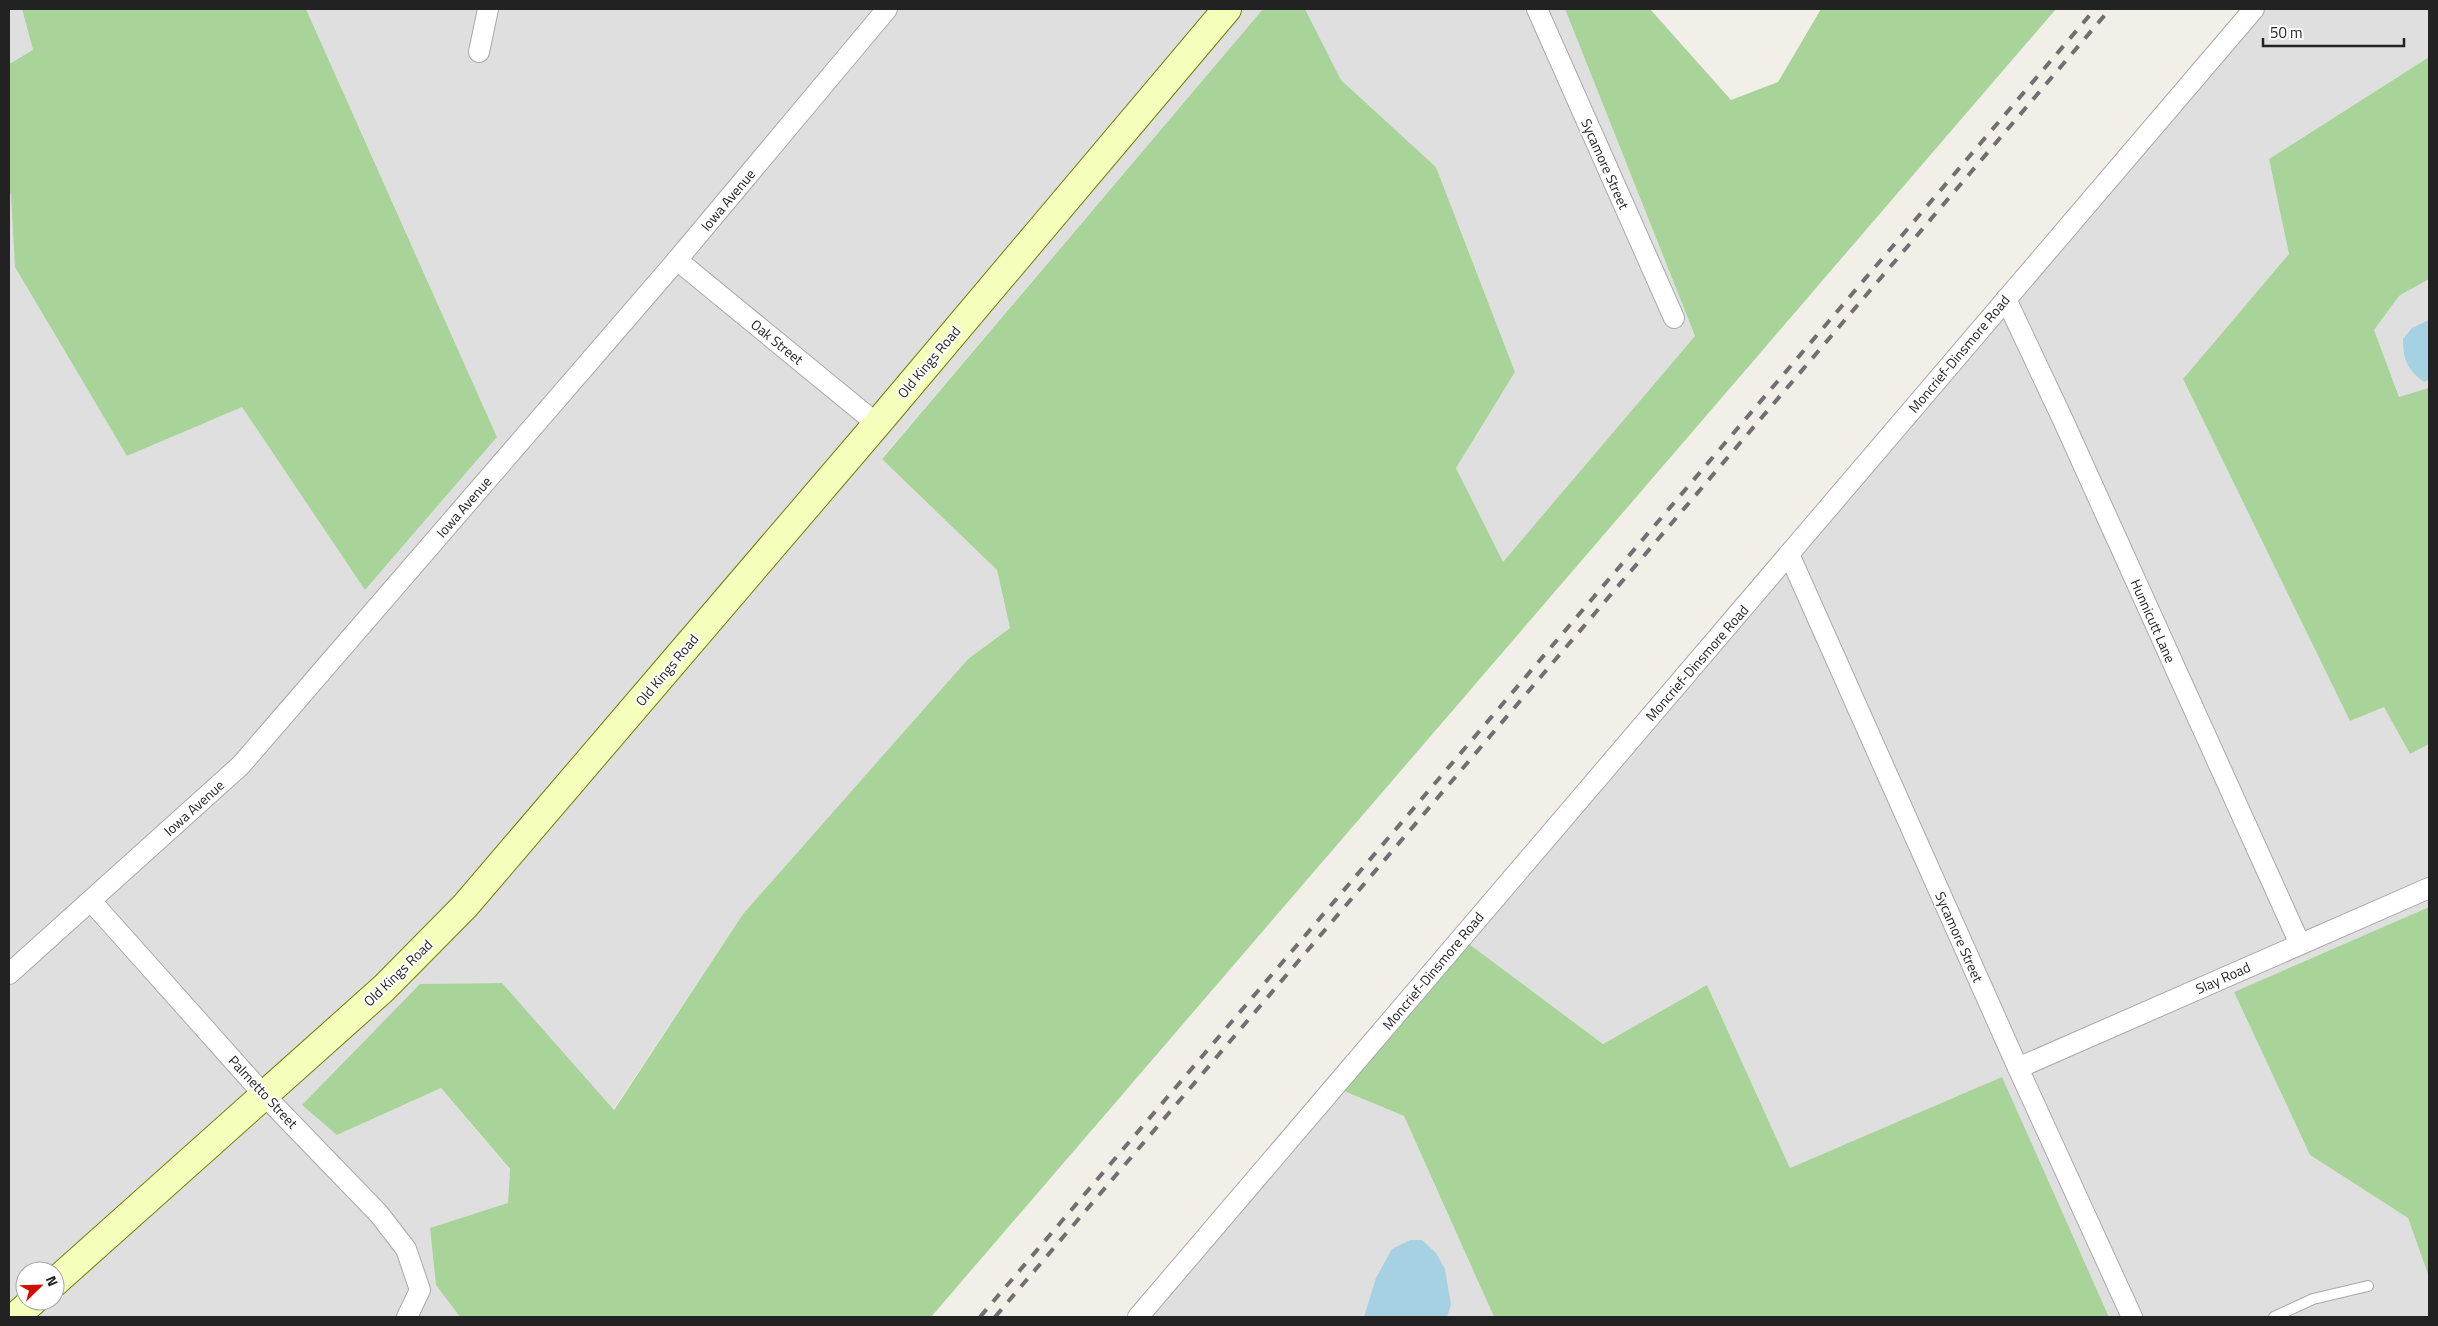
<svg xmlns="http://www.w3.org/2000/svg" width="2438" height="1326" font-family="'Titillium Web',sans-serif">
<rect width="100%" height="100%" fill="#f2efe8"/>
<g fill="#e0dfdf">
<path d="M9,9H22L33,50L9,64Z"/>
<path d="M306,9H1213L526,821L394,962L53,1271H25V1296L9,1311V190L127,456L242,406L365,590L497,437Z"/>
<path d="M1244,9H1263L882,458L997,570L1010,628L968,659L743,914L613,1110L501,983L420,984L337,1135L441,1088L510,1170L508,1203L436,1285L460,1317H34L52,1301H55V1298L377,1010L482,907Z"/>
<path d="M1305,9H1565L1695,336L1503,563L1456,468L1515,372L1436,167L1341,80Z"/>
<path d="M2264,9H2429V57L2269,159L2290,254L2183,379L2351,721L2384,706L2409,753L2429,744V907L2234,992L2310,1155L2408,1218L2429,1277V1317H2109L2002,1078L1790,1168L1707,985L1603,1044L1469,944Z"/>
<path d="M2429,279V388L2399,398L2373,330L2399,296Z"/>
<path d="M1344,1091L1404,1116L1494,1317H1148Z"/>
</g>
<g fill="#a8d49a">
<path d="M22,9H306L497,437L365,590L242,407L127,456L15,267L11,195L9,190V64L33,50Z"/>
<path d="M1263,9H1305L1341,80L1436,167L1515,372L1456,468L1503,562L1695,336L1565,9H1650L1731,100L1778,82L1821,9H2056L931,1317H460L436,1285L430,1228L508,1203L510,1169L441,1088L337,1135L302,1105L420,984L502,983L614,1110L743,914L968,659L1010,628L997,570L882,459Z"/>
<path d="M2429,57V279L2399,296L2374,330L2399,397L2429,388V744L2410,754L2384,707L2350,721L2183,379L2289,254L2269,159Z"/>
<path d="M2429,907V1277L2408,1218L2310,1155L2234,992Z"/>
<path d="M1469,944L1603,1044L1707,985L1790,1168L2002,1077L2109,1317H1494L1404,1116L1344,1091Z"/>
</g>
<g fill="#a6d1e2">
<path d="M2429,320V380L2424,382C2407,370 2403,359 2403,339L2412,328Z"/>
<path d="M1410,1240H1422L1436,1253L1445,1269L1451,1305L1447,1317H1364L1376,1278L1392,1249Z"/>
</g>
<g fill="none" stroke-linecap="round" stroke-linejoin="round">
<g stroke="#a9a9a9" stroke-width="12">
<path id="lane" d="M2274,1317L2313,1299L2368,1286"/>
</g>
<g stroke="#a9a9a9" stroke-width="22">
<g id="street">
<path d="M1537,9L1674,318"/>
<path d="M479,52L488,9"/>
<path d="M677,260L877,424"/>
<path d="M2006,299L2063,420L2300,944"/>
<path d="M1789,554L2018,1068L2132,1317"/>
<path d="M91,901L265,1096L379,1214L406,1249L420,1290L407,1317"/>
<path d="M9,974L241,765L677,260L887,9"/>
<path d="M2018,1068L2429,888"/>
<path d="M1138,1317L2254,9"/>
</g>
</g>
<g stroke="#6c8100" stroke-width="30">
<g id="secondary">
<path d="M55,1282L384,988L465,906L877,424L1227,9"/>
<path d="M15,1317L33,1301"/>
</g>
</g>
<use href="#lane" stroke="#fff" stroke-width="10"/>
<use href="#street" stroke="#fff" stroke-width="20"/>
<use href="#secondary" stroke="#f6febb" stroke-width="28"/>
<g stroke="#707070" stroke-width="4" stroke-dasharray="10 10" stroke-linecap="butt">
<path d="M980,1317L2095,9"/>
<path d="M995,1317L2110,9"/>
</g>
</g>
<g text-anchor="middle" stroke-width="4" stroke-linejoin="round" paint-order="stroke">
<g font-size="14" fill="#222" stroke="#fff">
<text transform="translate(1605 164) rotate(66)" y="5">Sycamore Street</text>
<text transform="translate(728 200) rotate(-50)" y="5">Iowa Avenue</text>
<text transform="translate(777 342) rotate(39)" y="5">Oak Street</text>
<text transform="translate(1959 354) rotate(-50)" y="5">Moncrief-Dinsmore Road</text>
<text transform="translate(929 362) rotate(-50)" y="5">Old Kings Road</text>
<text transform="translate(464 507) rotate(-49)" y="5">Iowa Avenue</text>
<text transform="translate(2153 621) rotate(66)" y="5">Hunnicutt Lane</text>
<text transform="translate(1697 663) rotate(-49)" y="5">Moncrief-Dinsmore Road</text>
<text transform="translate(667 670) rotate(-50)" y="5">Old Kings Road</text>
<text transform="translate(194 808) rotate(-42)" y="5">Iowa Avenue</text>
<text transform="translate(1959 937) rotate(66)" y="5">Sycamore Street</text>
<text transform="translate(1433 971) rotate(-50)" y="5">Moncrief-Dinsmore Road</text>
<text transform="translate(398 973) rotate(-44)" y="5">Old Kings Road</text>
<text transform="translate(2223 978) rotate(-24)" y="5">Slay Road</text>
<text transform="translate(263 1092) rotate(47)" y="5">Palmetto Street</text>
</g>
</g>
<rect width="2438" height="1326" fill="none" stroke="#222222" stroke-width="20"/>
<g transform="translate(40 1286) rotate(67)"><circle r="24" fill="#ffffff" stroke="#a7a7a7"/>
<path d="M0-4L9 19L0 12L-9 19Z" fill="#d30c00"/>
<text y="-8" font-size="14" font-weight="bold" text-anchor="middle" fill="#222222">N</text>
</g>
<path d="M2263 38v8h141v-8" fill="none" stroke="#222222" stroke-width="2.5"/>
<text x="2270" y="38" font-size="15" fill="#222222" stroke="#ffffff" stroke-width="4" paint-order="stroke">50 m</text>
</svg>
